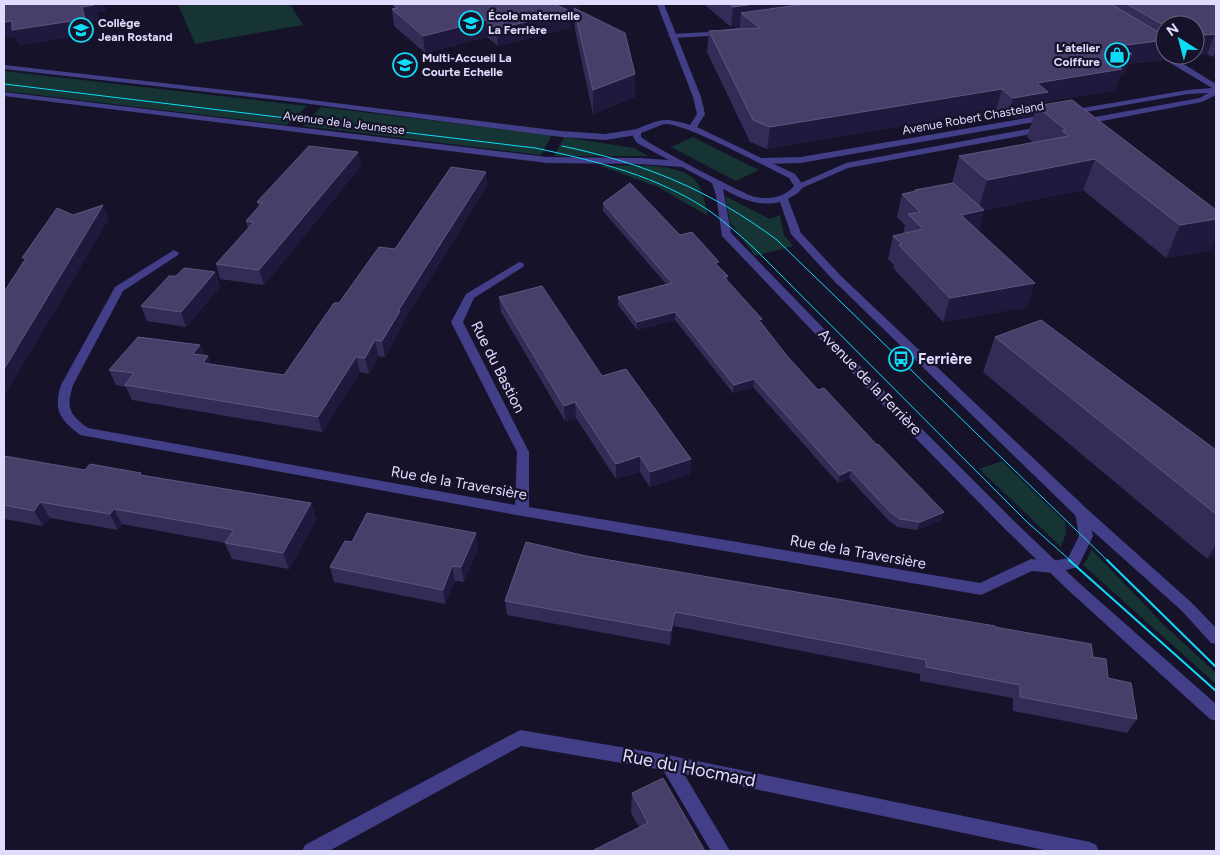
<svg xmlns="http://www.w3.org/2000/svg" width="1220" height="855" font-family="Figtree,sans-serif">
<rect width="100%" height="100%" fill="#16122a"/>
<g fill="#153433">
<path d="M178,4H290L303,25L195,44Z"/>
<path d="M4,71L307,106L287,125L4,91Z"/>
<path d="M321,107L552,135L541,155L303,126Z"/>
<path d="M564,137L634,148L648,156H554Z"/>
<path d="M693,137L759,170L736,181L671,147Z"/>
<path d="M634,165C651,166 681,166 694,179C703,187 705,205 708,216L658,187L601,166Z"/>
<path d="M725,196L770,219L780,215L784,235L793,246L755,256L730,222Z"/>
<path d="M1002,461L1065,522L1066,533L1061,547L979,469Z"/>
<path d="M1091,549L1164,625L1216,673V684L1083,565L1088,558Z"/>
</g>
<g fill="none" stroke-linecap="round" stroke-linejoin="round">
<g fill="#423e87" fill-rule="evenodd">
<path d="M757,25H760V29L709,36L672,38L668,36L672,34L709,32Z"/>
<path d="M1147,45H1153L1165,53V55H1169L1216,84V95L1202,102L1081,125L1078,124V120L1200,98L1208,93L1188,94L1068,115V111L1071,110L1188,90L1212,88L1147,49Z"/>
<path d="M4,65L287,97L561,131L605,134L637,129L641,132L637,135L605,140L561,137L287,101L4,69Z"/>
<path d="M4,92L547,157L640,158L682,161L687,164L682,167L640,164L547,163L4,96Z"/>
<path d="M1049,114L1053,117L1052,119L801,163L762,164L757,161L762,158L801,157Z"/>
<path d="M1044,126L1047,127V131L848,168L802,188L799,189L794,186L846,163Z"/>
<path d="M174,250L179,253L178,255L123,291L73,385C66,408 69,414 88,428L515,505L517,452L451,322L466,294L519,262L523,263L524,265L523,267L474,298L463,322L529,452V507L980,583L1031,559L1053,561L1068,558L1079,536L1075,513L1077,509L1082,508L1087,509L1093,536L1078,567L1053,573L1032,571L981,595L522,516L80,435C60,419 53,411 61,385L115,287Z"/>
<path d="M520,730L668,755L1090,842L1096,845L1099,851H1049L684,774L730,851H711L663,770L521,746L329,851H302L305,845Z"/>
</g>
<path fill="#423e87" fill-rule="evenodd" d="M657,4H664L701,97L705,114L697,127L795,174L804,186L798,193L788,199L801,233L841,276L1087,509L1192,603L1216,628V644L1211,643L1182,611L1077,517L833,280L791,234L780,202C758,207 742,199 723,189L731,233L892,399L1016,523L1078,582L1216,704V721L1210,719L1068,590L1006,530L883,405L722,236L716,195L712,183L637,143L633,137L634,130C660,120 662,116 690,125L697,114L693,97ZM664,124C684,122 766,167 789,178L794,186C785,197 769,200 755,197C745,195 648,144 641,137V133Z"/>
<g stroke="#0edcf7" stroke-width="1">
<path d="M4,84L535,148C597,161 658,176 711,212C726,223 741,236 755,249L1026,521L1071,561"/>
<path d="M562,146C644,163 710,190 777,240L1108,561"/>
</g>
<g stroke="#0edcf7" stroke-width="2">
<path d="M1069,560L1216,691"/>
<path d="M1107,560L1216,667"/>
</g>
</g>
<g fill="#352b57">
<path d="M393,4H579V10L635,74V97L593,114L575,30L574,14L570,15V28L498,46L487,37L425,53L394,26L392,9H394Z"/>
<path d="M704,4H1216V57H1213L1207,54L1177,58L1173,55H1195V25H1165V54L1163,60L1128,64L1124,75L1120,76L1115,90L1045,102L1044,105L1216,210V237L1210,250L1166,258L1083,190L984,210L978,231L1027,307L943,322L893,268L894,265L888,259L893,236L903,234L905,225L897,217L902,194L914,192L915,190L952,183L959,156L1033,142L1027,137L1034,115L1007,119L996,110L767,149L750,142L707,52L709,31L739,30L740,25L731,27Z"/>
<path d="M358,152L361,166L264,285L220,279L216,264L248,228L246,221L259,207L257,202Z"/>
<path d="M486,172L487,186L402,324V326L385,357L378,356L369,374L360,372L322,432L132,400L126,387L116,385L109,370L200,345L204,355L208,356L211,364L284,375L395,249Z"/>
<path d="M603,203L680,235L718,266L728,276L727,281L787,356L818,390L877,445L944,512L941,520L917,530L897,527L888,520L849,478L838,483L753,387L733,393L675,320L637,330L618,305V297L666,284L603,211Z"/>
<path d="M215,272L220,287L186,327L147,321L141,306L176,276Z"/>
<path d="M499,297L602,376L691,459L690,474L650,487L640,472L616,479L576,418L565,421L501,312Z"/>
<path d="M995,337L1216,450V554L1207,559L983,372Z"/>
<path d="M4,457L85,470L142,475L311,503L316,519L289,569L232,559L225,543L122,524L118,530L50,518L43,526L4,519Z"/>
<path d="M476,533L478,548L464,582L455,581L445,604L334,582L330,567L352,542Z"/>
<path d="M586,556L995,627L1093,657L1137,719L1127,733L1013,711V698L920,681V674L674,626L670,645L507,615L505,601Z"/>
<path d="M632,793L705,851L639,827L631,813Z"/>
</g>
<g fill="#21193d">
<path d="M94,4H104L106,11L97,12L100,20L88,22L90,34L19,46L15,37L4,39V22Z"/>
<path d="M552,4H579V13L574,8V14L570,15V28L498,46L497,29Z"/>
<path d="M754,4H879L741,13L740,25L731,27L733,7Z"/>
<path d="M486,20L487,37L425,53L423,36Z"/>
<path d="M1215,34L1207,54L1177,58L1178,55H1195V36Z"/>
<path d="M1165,40V54L1163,60L1128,64L1124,75L1120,76L1115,90L1045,102L1042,111L1036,106L1034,115L1007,119L1013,98L1037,83L1105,58L1119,46Z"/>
<path d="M1216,49V57H1213Z"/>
<path d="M635,74V97L593,114V90Z"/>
<path d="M1002,89L996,110L767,149L770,127Z"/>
<path d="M358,152L361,166L264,285L259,270Z"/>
<path d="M1095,159L1083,190L984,210L978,233L961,215L978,211L987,180Z"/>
<path d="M486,172L487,186L402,324V326L385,357L382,341L398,311Z"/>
<path d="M103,205L109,219L4,397V369Z"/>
<path d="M1216,219V237L1210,250L1166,258L1180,225Z"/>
<path d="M215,272L220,287L186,327L181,312Z"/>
<path d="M1035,283L1027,307L943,322L950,298Z"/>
<path d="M675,312V320L637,330V322Z"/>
<path d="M375,340L378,356L369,374L365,358Z"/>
<path d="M200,345L205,360L208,356L214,371L193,354Z"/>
<path d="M356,357L360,372L322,432L318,417Z"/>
<path d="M754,379L753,387L733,393L734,385Z"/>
<path d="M575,402L576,418L565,421L564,406Z"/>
<path d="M640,456V472L616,479V464Z"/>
<path d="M691,459L690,474L650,487V472Z"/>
<path d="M851,470L849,478L838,483L840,475Z"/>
<path d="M40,502L50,518L43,526L34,511Z"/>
<path d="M311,503L316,519L289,569L283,553Z"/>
<path d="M114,509L122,524L118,530L110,514Z"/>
<path d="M944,512L941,520L917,530L920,522Z"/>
<path d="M476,533L478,548L464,582L461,567Z"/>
<path d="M1216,544V554L1207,559Z"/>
<path d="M452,566L455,581L445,604L443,590Z"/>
<path d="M675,612L674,626L670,645L671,631Z"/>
</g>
<g fill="#473e69" stroke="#5f5780">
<path d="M4,4H94V5L82,7L85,19L12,30V21L4,22Z"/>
<path d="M393,4H554L570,11L497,29L486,20L423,36L392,9L398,8Z"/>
<path d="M729,4H754L733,7Z"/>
<path d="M805,4H1111L1165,36V40L1119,46L1132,54L1105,58L1122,69L1037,83L1048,92L1013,98L1002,89L770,127L753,120L709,31L760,28L741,13Z"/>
<path d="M1127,4H1216V34L1195,36V25L1165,26Z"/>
<path d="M574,8L625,33L635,74L593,90Z"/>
<path d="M1072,100L1216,210V219L1180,225L1095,159L987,180L959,156L1069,136L1062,131L1066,130L1036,106Z"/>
<path d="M309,146L358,152L259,270L216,264L254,222L246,221L262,203L257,202Z"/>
<path d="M451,167L486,172L398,311H400L382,341L375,340L365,358L356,357L318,417L125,385L134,373L109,370L138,337L200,345L193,354L208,356L203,363L284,375L334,303H339L379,247L395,249Z"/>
<path d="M630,183L680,235L692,232L719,262L715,263L728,276L724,277L762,319L759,320L787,356L818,390L824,388L877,445L878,444L944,512L920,522L900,519L890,512L851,470L840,475L754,379L734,385L675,312L637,322L618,297L672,283L603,203Z"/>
<path d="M953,183L984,210L961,215L1035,283L950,298L899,245L902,244L893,236L923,229L908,214L920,212L902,194L916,191L915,190Z"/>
<path d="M103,205L82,240L4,369V292L26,258H22L57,208L73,215Z"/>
<path d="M184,268L215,272L181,312L141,306L169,276H176Z"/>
<path d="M542,286L602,376L626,369L691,459L650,472L640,456L616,464L575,402L564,406L499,297Z"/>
<path d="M1041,320L1216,450V514L995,337Z"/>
<path d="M4,456L85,470L90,464L141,473L140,475L311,503L283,553L225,543L234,530L114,509L110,514L40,502L34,511L4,505Z"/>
<path d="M367,513L476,533L461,567L452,566L443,590L330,567L345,541L352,542Z"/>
<path d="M526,542L586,556L995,626V627L1091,644L1093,657L1106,659L1108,678L1131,683L1137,719L1020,697V685L926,667V660L675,612L671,631L505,601Z"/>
<path d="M663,778L705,851H592L648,823L632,793Z"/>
</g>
<defs>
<g id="school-ring" transform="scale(1.25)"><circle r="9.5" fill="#16122a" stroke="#0edcf7" stroke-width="1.5"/><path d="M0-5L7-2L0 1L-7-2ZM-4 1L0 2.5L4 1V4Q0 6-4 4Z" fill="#0edcf7"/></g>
<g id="shop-ring" transform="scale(1.25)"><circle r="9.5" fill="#16122a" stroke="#0edcf7" stroke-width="1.5"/><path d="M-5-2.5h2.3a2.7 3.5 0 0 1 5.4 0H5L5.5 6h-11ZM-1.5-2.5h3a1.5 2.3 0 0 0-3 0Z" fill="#0edcf7"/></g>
<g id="bus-ring" transform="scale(1.25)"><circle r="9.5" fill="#16122a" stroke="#0edcf7" stroke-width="1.5"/><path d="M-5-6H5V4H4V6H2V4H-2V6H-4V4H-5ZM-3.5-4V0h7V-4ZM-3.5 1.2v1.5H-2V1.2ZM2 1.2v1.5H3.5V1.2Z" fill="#0edcf7"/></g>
</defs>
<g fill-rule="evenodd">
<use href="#school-ring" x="471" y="23"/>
<use href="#school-ring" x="81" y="30"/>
<use href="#shop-ring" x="1117" y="55"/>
<use href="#school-ring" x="405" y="65"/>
<use href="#bus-ring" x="901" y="359"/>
</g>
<g text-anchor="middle" stroke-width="4.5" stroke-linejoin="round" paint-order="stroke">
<g font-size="12" font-weight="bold" fill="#e0dcfe" stroke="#16122a" text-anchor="start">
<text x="488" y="20">École maternelle<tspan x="488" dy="14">La Ferrière</tspan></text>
<text x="98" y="27">Collège<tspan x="98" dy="14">Jean Rostand</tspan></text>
<text x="1100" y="52" text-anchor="end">L’atelier<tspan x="1100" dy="14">Coiffure</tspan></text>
<text x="422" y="62">Multi-Accueil La<tspan x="422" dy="14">Courte Echelle</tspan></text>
</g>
<g font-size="12" fill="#e0dcfe" stroke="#16122a">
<text transform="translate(973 118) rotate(-10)" y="4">Avenue Robert Chasteland</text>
<text transform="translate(344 123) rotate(7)" y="4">Avenue de la Jeunesse</text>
</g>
<g font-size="15" font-weight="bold" fill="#e0dcfe" stroke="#16122a" text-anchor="start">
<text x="918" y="364">Ferrière</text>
</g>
<g font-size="15" fill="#e0dcfe" stroke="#16122a">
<text transform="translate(498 367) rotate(63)" y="5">Rue du Bastion</text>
<text transform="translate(870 382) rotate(46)" y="5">Avenue de la Ferrière</text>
<text transform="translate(459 483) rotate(10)" y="5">Rue de la Traversière</text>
<text transform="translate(858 552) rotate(10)" y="5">Rue de la Traversière</text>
</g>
<g font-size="18" fill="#e0dcfe" stroke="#16122a">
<text transform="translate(689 768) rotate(11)" y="6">Rue du Hocmard</text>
</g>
</g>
<rect width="1220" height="855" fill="none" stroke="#e0dcfe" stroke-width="10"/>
<g transform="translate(1180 40) rotate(324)"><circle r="24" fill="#16122a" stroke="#67637f"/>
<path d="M0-4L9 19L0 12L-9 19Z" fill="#0edcf7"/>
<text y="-8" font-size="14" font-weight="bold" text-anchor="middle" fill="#e0dcfe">N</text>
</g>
</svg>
